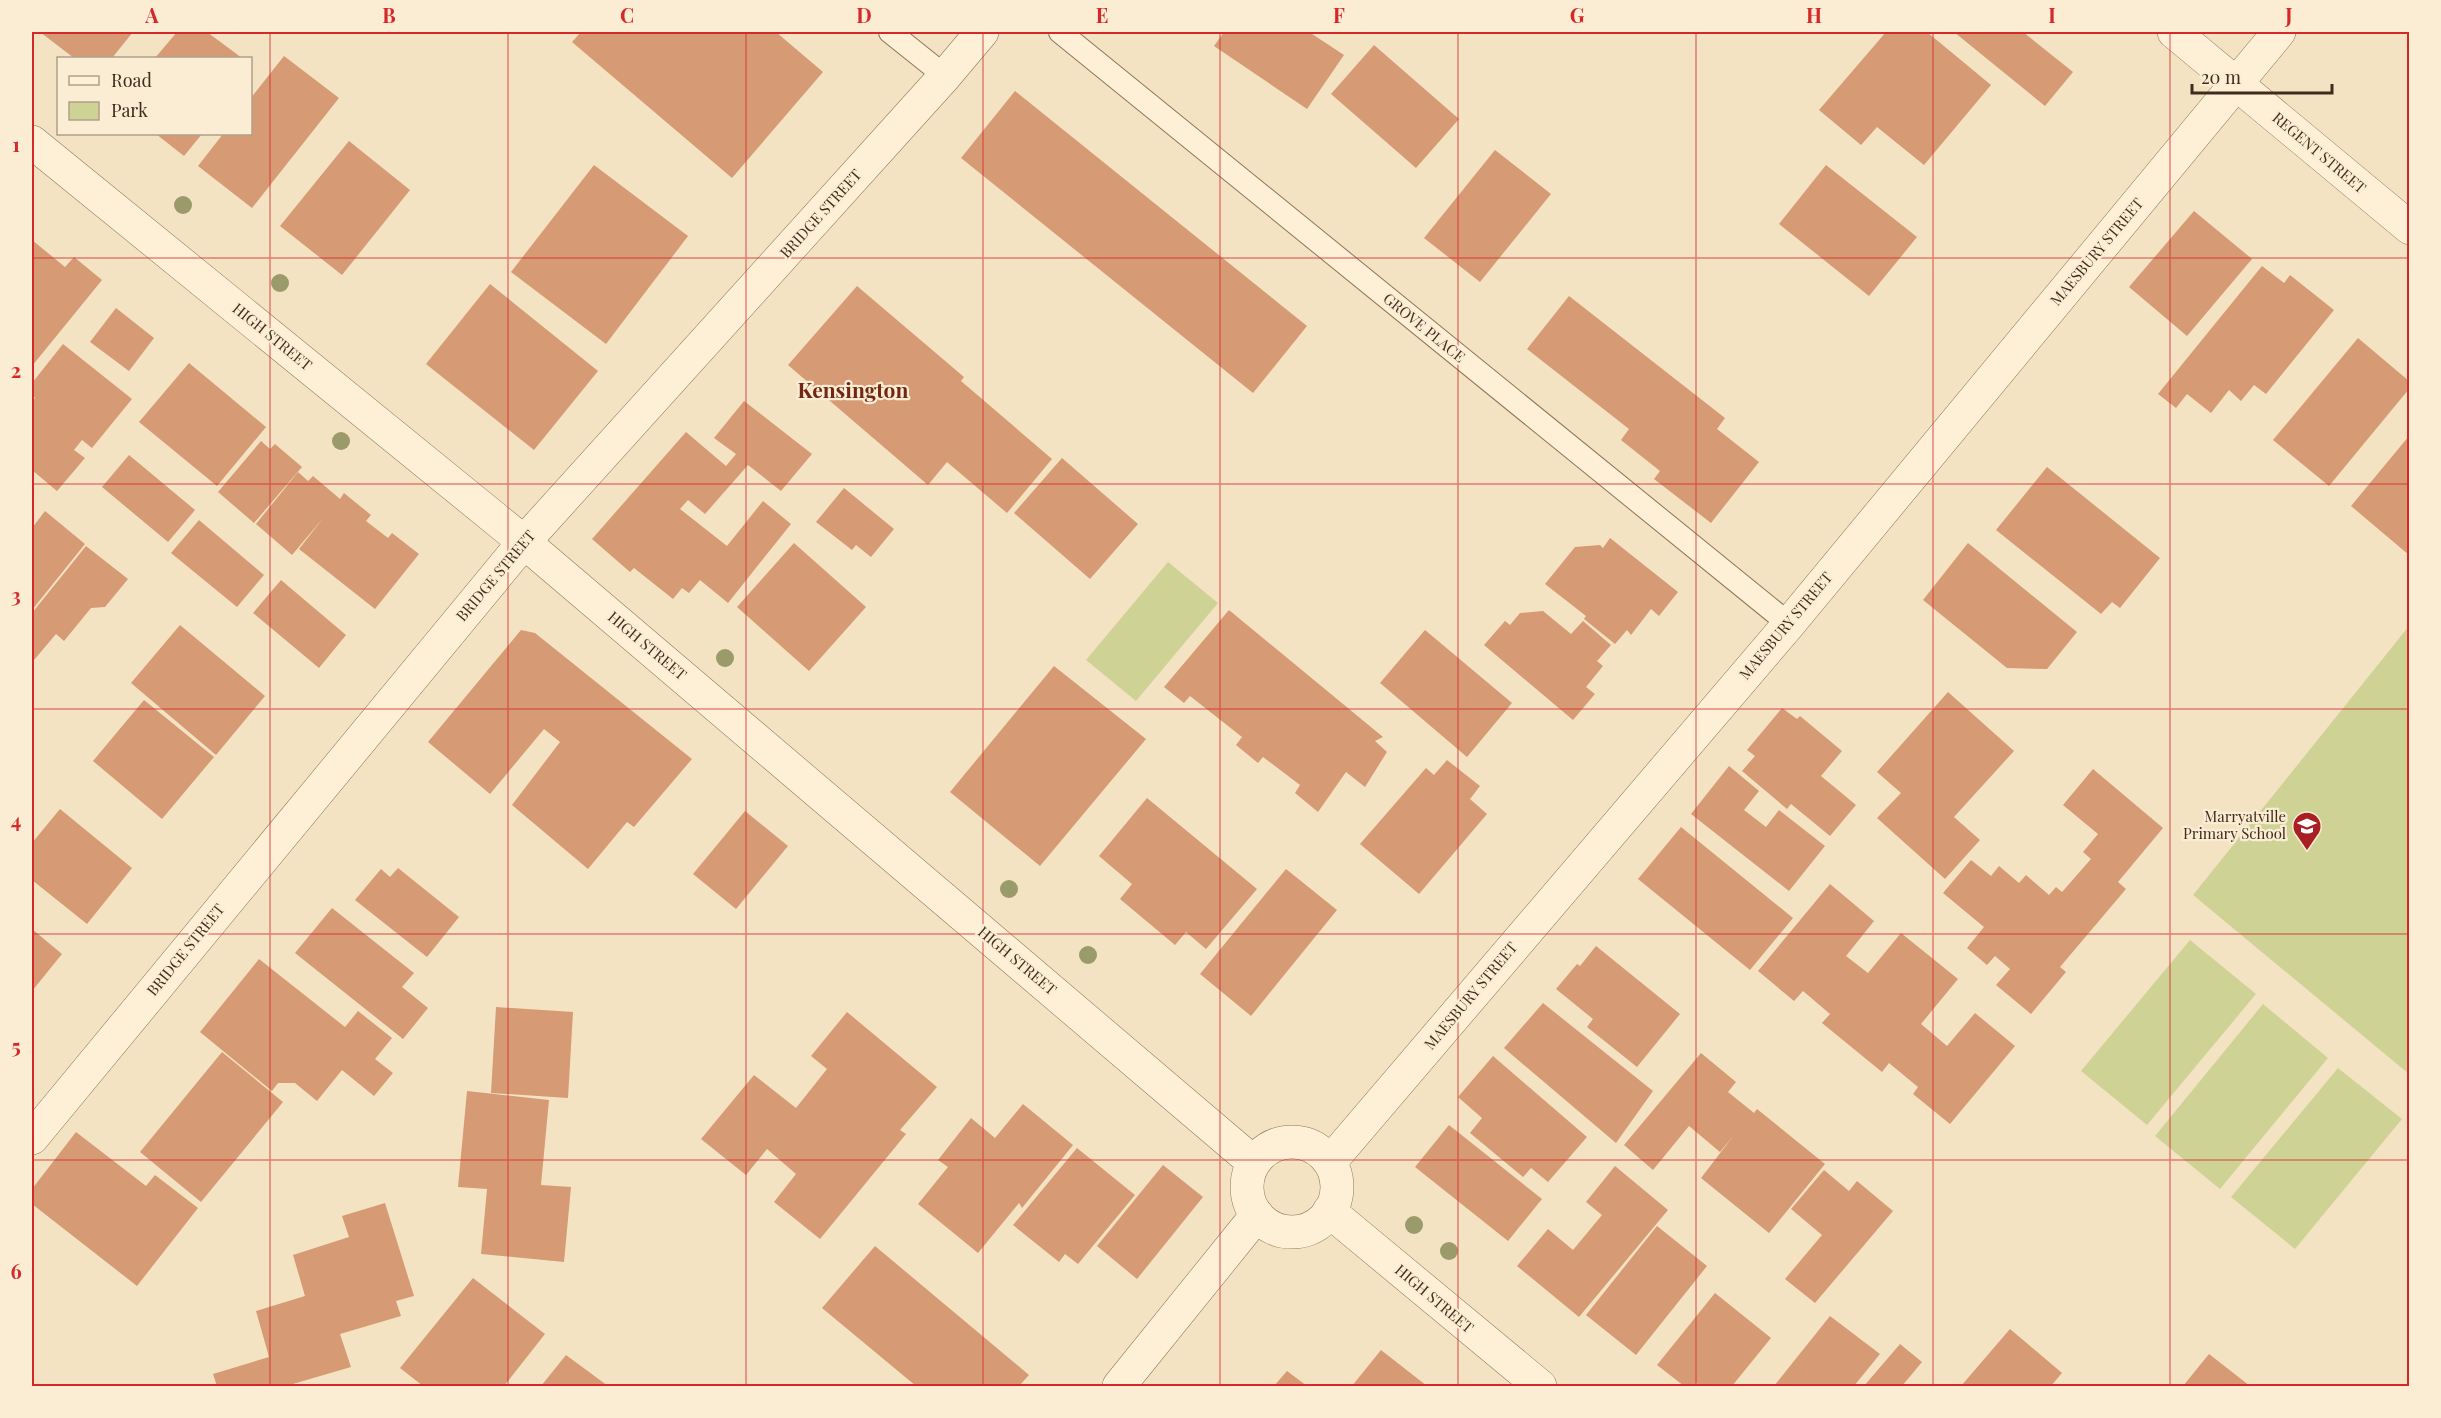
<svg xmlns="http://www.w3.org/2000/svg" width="2441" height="1418" font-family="'Playfair Display',serif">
<rect width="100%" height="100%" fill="#f4e3c3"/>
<g fill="#ced395">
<path d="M1168,562L1218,603L1136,701L1086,660Z"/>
<path d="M2409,626V1074L2193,895Z"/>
<path d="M2190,940L2256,994L2147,1125L2081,1071Z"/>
<path d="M2263,1004L2328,1058L2220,1189L2155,1136Z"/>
<path d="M2338,1068L2402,1119L2295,1249L2231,1197Z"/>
</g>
<g fill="#d69a74">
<path d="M40,32H133L112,58H74Z"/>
<path d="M177,32H207L242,58H155Z"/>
<path d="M581,32H776L823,72L732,178L572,42Z"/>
<path d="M1224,32H1309L1344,55L1307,109L1214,46Z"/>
<path d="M1886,32H1927L1991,85L1924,165L1877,127L1861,145L1819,110Z"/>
<path d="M1954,32H2023L2073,72L2045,106Z"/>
<path d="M1374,45L1459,119L1416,168L1331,94Z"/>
<path d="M284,56L339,98L252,208L198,166L223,134H250V99Z"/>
<path d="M1015,91L1307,326L1253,393L961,158Z"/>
<path d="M156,134H202L184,156Z"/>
<path d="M349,141L410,190L342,275L280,226Z"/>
<path d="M1495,150L1551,194L1480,282L1424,238Z"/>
<path d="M594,165L688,236L606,344L511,272Z"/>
<path d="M1826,165L1917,237L1869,296L1779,224Z"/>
<path d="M2194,211L2252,259L2187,336L2129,287Z"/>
<path d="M32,240L65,267L74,257L102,280L32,366Z"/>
<path d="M2262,266L2284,283L2290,275L2334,310L2266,394L2254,385L2241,401L2229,390L2211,413L2187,394L2176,408L2158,394Z"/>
<path d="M490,284L598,371L534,450L426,364Z"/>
<path d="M857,286L964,377L961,381L1052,459L1007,513L947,462L928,485L788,365Z"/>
<path d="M1569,296L1725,418L1717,429L1759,462L1711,523L1654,479L1660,471L1621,440L1629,429L1527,349Z"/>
<path d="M116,308L154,338L129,371L90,342Z"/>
<path d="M2358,338L2409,381V389L2329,486L2273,440Z"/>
<path d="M63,344L132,399L92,448L82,440L74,450L85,458L57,491L32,470V402L35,398L32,394V383Z"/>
<path d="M189,363L266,427L217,486L139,422Z"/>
<path d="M744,401L812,454L781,491L748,465L705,514L688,500L680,509L727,546L763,501L791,524L728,603L700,580L689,593L682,588L673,599L634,568L630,572L592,539L686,432L726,466L736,454L714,438Z"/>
<path d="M2409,436V555L2351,506Z"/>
<path d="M261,441L270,449L275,444L302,467L254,523L218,492Z"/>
<path d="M129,455L195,510L168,542L102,487Z"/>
<path d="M1062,458L1138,524L1090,579L1014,513Z"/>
<path d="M2047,467L2160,558L2120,608L2112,602L2101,614L1996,530Z"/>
<path d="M298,472L308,481L313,476L340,499L344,493L371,515L366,521L388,538L392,533L419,554L375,609L299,549L324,517L292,555L256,524Z"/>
<path d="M844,488L894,529L871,557L856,545L852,550L816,522Z"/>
<path d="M45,511L85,544L32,610V528Z"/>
<path d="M199,520L264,575L237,607L171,553Z"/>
<path d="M1610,538L1678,592L1659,616L1651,609L1631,635L1627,630L1615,644L1584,619L1586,616L1545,584L1575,547L1600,545L1603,548Z"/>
<path d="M794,543L866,607L809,671L737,607Z"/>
<path d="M1968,543L2077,632L2047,669L2007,668L1923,600Z"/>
<path d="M86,546L128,579L105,607L91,608L64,641L56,634L34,660L32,658V613Z"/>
<path d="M281,580L346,635L319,668L253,613Z"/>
<path d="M1229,610L1383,737L1375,741L1387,752L1365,787L1346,772L1318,812L1295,793L1300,785L1263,757L1258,763L1236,745L1242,737L1190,696L1184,703L1164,687Z"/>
<path d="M1543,611L1571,634L1583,621L1611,645L1597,661L1603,666L1586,687L1595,694L1573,720L1484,645L1505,621L1510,625L1520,613Z"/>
<path d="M180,625L265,696L216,755L131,683Z"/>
<path d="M521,630L535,633L692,759L634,827L627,822L588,869L512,805L560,742L544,729L490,794L428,742Z"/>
<path d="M1425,630L1512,703L1467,757L1380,683Z"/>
<path d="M1054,666L1146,739L1040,866L950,792Z"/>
<path d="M1948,692L2014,751L1954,817L1980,840L1945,879L1877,818L1901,793L1877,772Z"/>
<path d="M144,700L214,757L162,819L93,761Z"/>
<path d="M1782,708L1797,719L1800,716L1842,751L1821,776L1856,805L1830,836L1791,804L1787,809L1742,771L1755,756L1747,750Z"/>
<path d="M1447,760L1480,786L1470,799L1487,814L1419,894L1360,844L1426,768L1434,775Z"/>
<path d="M1729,766L1759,791L1744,810L1766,827L1779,810L1825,846L1789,891L1691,814Z"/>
<path d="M2093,769L2163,828L2118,882L2126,889L2060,967L2066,972L2031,1014L1996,985L2010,969L1995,956L1987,965L1967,948L1984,927L1943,893L1971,860L1991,876L1999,866L2019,883L2026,875L2049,895L2056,887L2062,892L2091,859L2083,852L2098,834L2063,805Z"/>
<path d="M1147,798L1257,889L1206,949L1186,932L1175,945L1120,899L1132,884L1099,856Z"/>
<path d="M60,809L132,868L87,924L32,880V843Z"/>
<path d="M745,811L788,846L736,909L693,874Z"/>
<path d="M1681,827L1793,918L1750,970L1638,879Z"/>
<path d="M398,868L459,917L427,957L355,900L381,869L390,877Z"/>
<path d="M1286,869L1337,910L1251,1016L1200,974Z"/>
<path d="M1830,884L1874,921L1846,956L1868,973L1901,933L1958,979L1921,1024L1947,1046L1975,1013L2015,1046L1950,1124L1913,1094L1918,1087L1889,1063L1882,1072L1822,1023L1830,1014L1803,991L1794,1001L1758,971Z"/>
<path d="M332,908L414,973L402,987L428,1008L403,1039L295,953Z"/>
<path d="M32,929L62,954L32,991Z"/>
<path d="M1596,946L1680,1014L1637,1067L1587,1027L1593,1019L1556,989L1577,964L1580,966Z"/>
<path d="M259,959L345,1027L358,1011L392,1038L375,1059L393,1073L374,1096L342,1070L317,1101L295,1083H278L272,1091L200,1032Z"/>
<path d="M1543,1003L1653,1091L1616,1143L1504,1048Z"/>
<path d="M496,1007L573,1012L568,1098L491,1093Z"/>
<path d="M847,1012L937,1087L900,1130L906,1134L820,1239L774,1202L796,1174L767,1149L746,1175L701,1139L754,1075L796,1108L827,1069L811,1056Z"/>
<path d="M222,1052L283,1102L201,1202L140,1152Z"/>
<path d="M1701,1053L1736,1082L1728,1092L1754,1113L1757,1109L1825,1164L1769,1233L1701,1178L1734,1135L1720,1152L1689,1126L1653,1170L1624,1145Z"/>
<path d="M1493,1056L1587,1137L1548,1182L1531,1168L1523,1177L1470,1133L1482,1118L1458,1097Z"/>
<path d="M467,1091L549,1100L541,1185L571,1187L564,1262L481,1254L487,1189L458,1187Z"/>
<path d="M1023,1104L1073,1145L1022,1208L1019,1203L978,1253L918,1204L948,1167L938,1160L971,1118L995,1138Z"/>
<path d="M1449,1125L1542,1199L1508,1241L1415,1167Z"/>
<path d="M76,1132L146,1186L155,1175L198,1208L137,1286L32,1204V1189Z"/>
<path d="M1077,1148L1135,1195L1078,1264L1065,1254L1059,1262L1013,1225Z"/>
<path d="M1163,1165L1203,1197L1137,1279L1097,1246Z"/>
<path d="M1615,1166L1668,1210L1579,1317L1517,1266L1548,1229L1573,1250L1602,1215L1586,1202Z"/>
<path d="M1824,1170L1849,1191L1857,1181L1893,1211L1815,1303L1785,1279L1822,1235L1791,1209Z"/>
<path d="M385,1203L414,1296L396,1301L401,1316L340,1334L351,1367L286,1386H217L213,1374L269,1357L256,1311L305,1296L293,1255L349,1237L342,1216Z"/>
<path d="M1657,1226L1707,1266L1636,1355L1586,1315Z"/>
<path d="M875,1246L1029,1375L1019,1386H916L822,1308Z"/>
<path d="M473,1278L545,1334L504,1386H423L400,1368Z"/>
<path d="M1715,1293L1771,1338L1732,1386H1700L1696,1383L1694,1386H1684L1657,1365Z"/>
<path d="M1830,1316L1880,1354L1854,1386H1774Z"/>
<path d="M2010,1329L2062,1373L2051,1386H1961Z"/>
<path d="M1900,1344L1922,1362L1902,1386H1864Z"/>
<path d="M1381,1350L1427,1386H1352Z"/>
<path d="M2209,1354L2250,1386H2183Z"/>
<path d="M566,1355L608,1386H541Z"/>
<path d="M1287,1371L1307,1386H1274Z"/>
</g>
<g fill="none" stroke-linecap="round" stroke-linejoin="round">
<g stroke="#917457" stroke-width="24">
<g id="service">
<path d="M890,32L945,76"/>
<path d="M1060,32L1789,624"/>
</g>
</g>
<g stroke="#917457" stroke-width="34">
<g id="minor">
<path d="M2174,32L2410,228"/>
<path d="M32,142L524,542L1253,1162"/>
<path d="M32,1138L524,542L945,76L982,32"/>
<circle cx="1292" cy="1187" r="45"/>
<path d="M1330,1162L1789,624L2279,32"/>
<path d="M1329,1211L1540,1386"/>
<path d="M1119,1386L1257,1215"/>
</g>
</g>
<use href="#service" stroke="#fdf0d7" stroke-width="22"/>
<use href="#minor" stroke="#fdf0d7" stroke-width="33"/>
</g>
<g fill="#9a9a6a">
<circle cx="183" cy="205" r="9"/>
<circle cx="280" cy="283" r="9"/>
<circle cx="341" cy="441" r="9"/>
<circle cx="725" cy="658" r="9"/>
<circle cx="1009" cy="889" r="9"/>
<circle cx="1088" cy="955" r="9"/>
<circle cx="1414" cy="1225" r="9"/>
<circle cx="1449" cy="1251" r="9"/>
</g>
<path fill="none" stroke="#d62828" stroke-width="1.5" stroke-opacity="0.55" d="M270,32V1386M508,32V1386M746,32V1386M983,32V1386M1220,32V1386M1458,32V1386M1696,32V1386M1933,32V1386M2170,32V1386M32,258H2410M32,484H2410M32,709H2410M32,934H2410M32,1160H2410"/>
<defs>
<g id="school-pin" transform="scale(1.5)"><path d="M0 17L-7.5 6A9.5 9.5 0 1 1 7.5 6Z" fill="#a81f24" stroke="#faedd3"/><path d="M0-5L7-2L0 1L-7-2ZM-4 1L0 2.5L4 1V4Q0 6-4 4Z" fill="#fff"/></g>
</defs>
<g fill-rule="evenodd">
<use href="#school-pin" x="2307" y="826"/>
</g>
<g text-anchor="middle" stroke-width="4.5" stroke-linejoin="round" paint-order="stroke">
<g font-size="15" fill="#3f2c1d" stroke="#faedd3">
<text transform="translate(2319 153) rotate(40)" y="5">REGENT STREET</text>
<text transform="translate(821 214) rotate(-48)" y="5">BRIDGE STREET</text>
<text transform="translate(2097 252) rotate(-50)" y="5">MAESBURY STREET</text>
<text transform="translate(1424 328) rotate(39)" y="5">GROVE PLACE</text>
<text transform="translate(272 337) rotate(39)" y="5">HIGH STREET</text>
<text transform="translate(496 576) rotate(-50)" y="5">BRIDGE STREET</text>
<text transform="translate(1786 626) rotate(-50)" y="5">MAESBURY STREET</text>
<text transform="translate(647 646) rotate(40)" y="5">HIGH STREET</text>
<text transform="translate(186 950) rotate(-51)" y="5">BRIDGE STREET</text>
<text transform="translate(1017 961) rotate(40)" y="5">HIGH STREET</text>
<text transform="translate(1471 996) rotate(-50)" y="5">MAESBURY STREET</text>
<text transform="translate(1434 1299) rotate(40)" y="5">HIGH STREET</text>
</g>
<g font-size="15" fill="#3f2c1d" stroke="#faedd3" text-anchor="end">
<text x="2286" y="822">Marryatville<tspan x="2286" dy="17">Primary School</tspan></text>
</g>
<g font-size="21" font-weight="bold" fill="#712616" stroke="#faedd3">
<text x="853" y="398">Kensington</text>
</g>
</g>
<rect width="2441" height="1418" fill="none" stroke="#faedd3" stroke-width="66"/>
<rect x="57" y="57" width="195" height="78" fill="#faedd3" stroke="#afa08a" stroke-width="1.5"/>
<rect x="69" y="76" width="30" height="9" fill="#fdf0d7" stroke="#afa08a" stroke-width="1.5"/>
<text x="111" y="87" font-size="18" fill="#3f2c1d">Road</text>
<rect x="69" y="102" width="30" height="18" fill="#ced395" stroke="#afa08a" stroke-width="1.5"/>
<text x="111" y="117" font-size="18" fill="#3f2c1d">Park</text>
<path d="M2192 84v9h140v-9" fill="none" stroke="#3f2c1d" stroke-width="3"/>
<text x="2201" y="84" font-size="18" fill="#3f2c1d" stroke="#faedd3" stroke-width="4.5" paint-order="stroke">20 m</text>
<rect x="33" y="33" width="2375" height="1352" fill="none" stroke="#d62828" stroke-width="2"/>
<g font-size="20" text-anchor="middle" font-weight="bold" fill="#d62828">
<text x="152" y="23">A</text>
<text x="389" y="23">B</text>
<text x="627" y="23">C</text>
<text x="864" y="23">D</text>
<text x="1102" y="23">E</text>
<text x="1339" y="23">F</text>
<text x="1577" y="23">G</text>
<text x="1814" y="23">H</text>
<text x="2052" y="23">I</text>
<text x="2289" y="23">J</text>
<text x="16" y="152">1</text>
<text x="16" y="378">2</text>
<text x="16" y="603">3</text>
<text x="16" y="828">4</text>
<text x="16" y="1054">5</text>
<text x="16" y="1279">6</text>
</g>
</svg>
